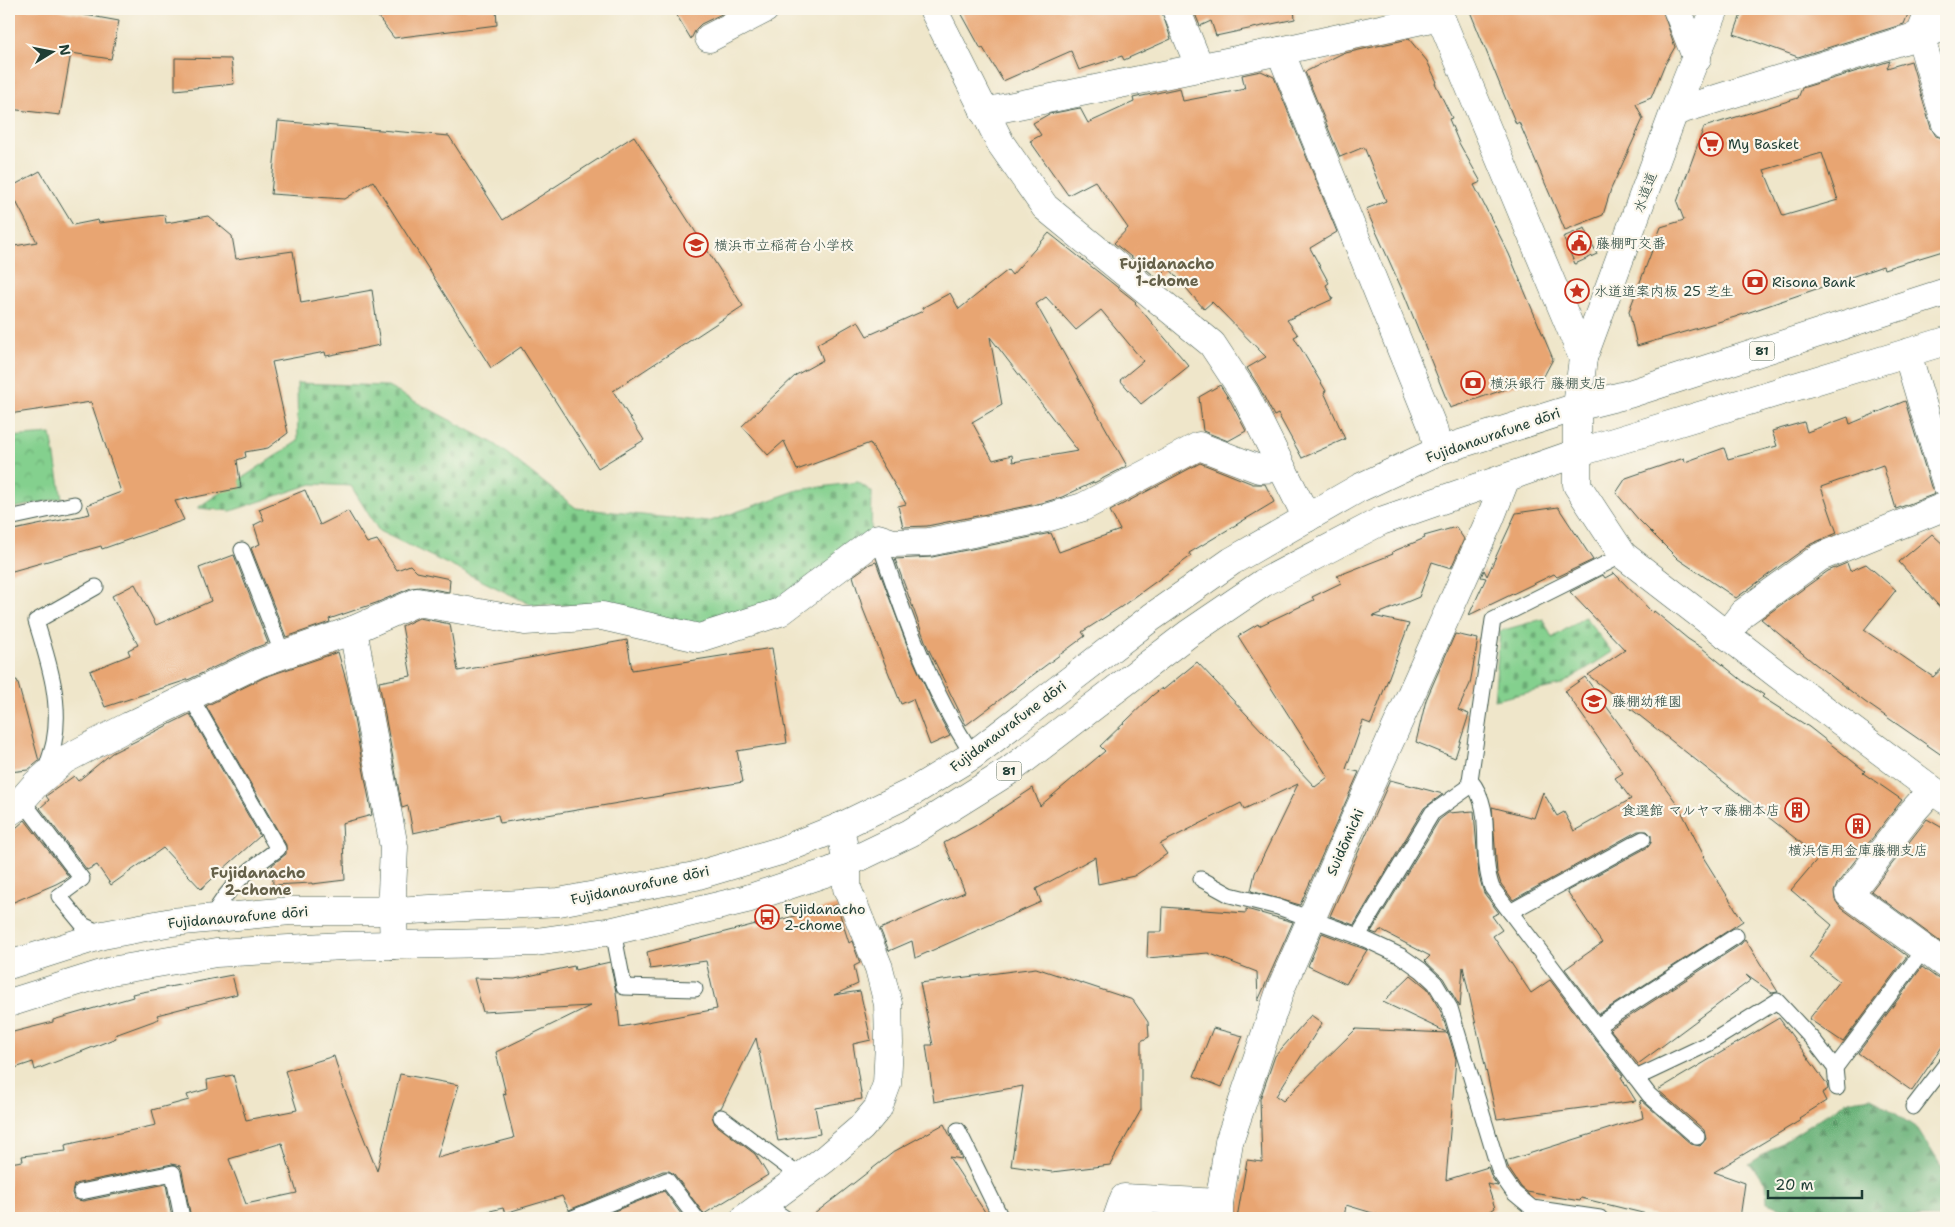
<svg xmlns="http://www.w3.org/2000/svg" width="1955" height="1227" font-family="'Shantell Sans','Klee One',sans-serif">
<defs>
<pattern id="forest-firs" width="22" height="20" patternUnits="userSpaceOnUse" patternTransform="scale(1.25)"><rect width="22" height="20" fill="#6bb279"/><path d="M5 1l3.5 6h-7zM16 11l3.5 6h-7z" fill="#579264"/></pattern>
<pattern id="cemetery-stones" width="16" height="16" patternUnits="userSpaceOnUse" patternTransform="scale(1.25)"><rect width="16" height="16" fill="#84d08e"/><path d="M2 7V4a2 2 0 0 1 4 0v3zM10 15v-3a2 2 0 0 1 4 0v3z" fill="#6baa75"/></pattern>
<pattern id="park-crowns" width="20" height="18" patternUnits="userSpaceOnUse" patternTransform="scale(1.25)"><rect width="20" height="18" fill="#84d08e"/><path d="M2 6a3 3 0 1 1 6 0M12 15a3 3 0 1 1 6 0" fill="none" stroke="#6baa75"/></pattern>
</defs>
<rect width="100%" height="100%" fill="#fbf7ec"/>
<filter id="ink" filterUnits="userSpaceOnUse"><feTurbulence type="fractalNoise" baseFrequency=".02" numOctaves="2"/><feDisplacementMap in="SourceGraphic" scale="10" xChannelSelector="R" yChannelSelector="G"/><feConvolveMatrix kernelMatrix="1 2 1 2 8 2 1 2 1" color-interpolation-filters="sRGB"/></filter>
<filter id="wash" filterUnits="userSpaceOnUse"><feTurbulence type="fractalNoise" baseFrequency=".0096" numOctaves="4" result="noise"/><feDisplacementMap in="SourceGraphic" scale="20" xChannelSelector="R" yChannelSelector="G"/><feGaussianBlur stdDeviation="1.12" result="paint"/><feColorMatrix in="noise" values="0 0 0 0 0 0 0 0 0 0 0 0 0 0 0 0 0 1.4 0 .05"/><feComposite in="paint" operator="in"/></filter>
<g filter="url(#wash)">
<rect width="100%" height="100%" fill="#efe6ca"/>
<path fill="url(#forest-firs)" stroke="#457856" d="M1871,1097L1918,1129L1946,1174V1218H1811L1767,1203L1766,1182L1749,1164L1847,1101Z"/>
<g fill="url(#cemetery-stones)" stroke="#528661">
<path d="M297,383L386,386L495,444L576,508L708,522L798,490L858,482L872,492L871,533L779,604L700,627L610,606L532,605L379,531L351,486L312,484L231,511L197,508L298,441Z"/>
<path d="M1585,617L1612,652L1561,685L1494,700L1500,631L1543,619L1552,638Z"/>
</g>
<path fill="url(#park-crowns)" stroke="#528661" d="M51,434L62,498L9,509V437Z"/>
<g id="blocks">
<g fill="#e8a572" fill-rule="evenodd">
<path d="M9,9H52L119,21L111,59L71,53L60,115L9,109Z"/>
<path d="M372,9H496L497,25L394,38Z"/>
<path d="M673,9H732L701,24L696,29L691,39Z"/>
<path d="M959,9H1161L1171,39L1124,60L1122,56L1079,70L1071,51L1003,81L983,48L981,49Z"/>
<path d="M1193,9H1294L1295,19L1216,36L1211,21L1200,26Z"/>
<path d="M1469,9H1662L1675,47L1664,66L1651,98L1636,104L1643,119L1611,189L1603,215L1565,230L1519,122L1516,124Z"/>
<path d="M1743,9H1910L1904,24L1798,57L1734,34Z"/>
<path d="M1409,39L1427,61L1437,82L1435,83L1452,118L1449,119L1459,143L1481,182L1474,185L1509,254L1553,359L1544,376L1450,408L1404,294L1366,209L1386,201L1364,147L1340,157L1305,72L1341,54Z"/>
<path d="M175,58L231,59L234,84L175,90Z"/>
<path d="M1890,61L1887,68L1911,61L1931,128L1936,136L1946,139V250L1884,269L1883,266L1735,317L1637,346L1629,311L1661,227L1684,220L1677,202L1704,127L1798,98L1802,88ZM1822,153L1838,200L1783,216L1764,170Z"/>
<path d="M1261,71L1274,77L1337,232L1310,248L1329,283L1326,285L1333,299L1287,320L1298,335L1294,337L1326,391L1324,392L1345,439L1302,458L1278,414L1274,416L1259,387L1247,368L1266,357L1212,302L1204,309L1169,268L1158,279L1114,243L1128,228L1095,181L1068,195L1030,141L1041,135L1033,123L1049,114L1080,108L1088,123L1134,102L1133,98L1180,88L1183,101L1245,89L1242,75Z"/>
<path d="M278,121L449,136L503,220L634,136L743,306L613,391L644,440L598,468L521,347L491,368L373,181L345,199L271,194Z"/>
<path d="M40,171L73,225L98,220L99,223L165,215L166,223L208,216L232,236L236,259L293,251L301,303L372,290L380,345L326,356L325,352L272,362L288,433L268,448L245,452L246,457L237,460L241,488L175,501L184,520L102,549L101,546L9,572V531L90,514L87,505L121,492L91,402L9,414V247L37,242L9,188Z"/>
<path d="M1585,228L1597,254L1575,264L1563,237Z"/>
<path d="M1049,233L1136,302L1135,303L1189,366L1141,404L1120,380L1143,361L1101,310L1076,330L1046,297L1036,304L1127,466L1094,483V482L1062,497L1042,503L927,526L903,527L898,506L906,504L870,443L797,470L784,441L768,455L742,426L796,375L823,360L817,344L858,321L867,336L923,311L922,308L950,293L959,309L1008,270L1012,275ZM990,337L1023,380L1078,451L1013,462L1012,455L993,460L972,422L1002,405Z"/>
<path d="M1220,385L1231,402L1246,431L1228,441L1203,431L1199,397Z"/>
<path d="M1905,401L1931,487L1935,494L1896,509L1883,465L1821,487L1837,533L1811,544L1736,598L1678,559L1638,519L1616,493L1626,478L1684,458L1685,462L1724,448L1728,459L1777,446L1772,431L1804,422L1807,432L1848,417L1850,424Z"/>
<path d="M1200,463L1253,484H1265L1274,502L1189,553L1191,556L1121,607L1082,632L1085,636L966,725L927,646L895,559L932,557L1051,533L1059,552L1120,530L1110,511Z"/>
<path d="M305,490L320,525L348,511L367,543L377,540L397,570L410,565L417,572L450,579L449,592L420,587L411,588L376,603L329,619L330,622L286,637L251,548L260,544L254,525L264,520L259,509Z"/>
<path d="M1558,507L1593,560L1557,577L1554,574L1469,615L1486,578L1481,577L1484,570L1487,576L1516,513Z"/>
<path d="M1456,527L1464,539L1451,568L1432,562L1419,597L1373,616L1409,624L1371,724L1363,721L1346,769L1359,772L1300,905L1251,891L1255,873L1298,784L1244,809L1241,803L1160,844L1167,854L1134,876L1098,884L1095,857L1036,889L1041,902L915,958L912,941L889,951L880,929L965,892L944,843L975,826L1033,788L1040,806L1105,751L1100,746L1153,695L1162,688L1163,690L1197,662L1315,787L1328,777L1238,636L1258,624L1259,626L1314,600L1312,597L1341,583L1337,576L1393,554L1392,552L1425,538L1424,536Z"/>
<path d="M1932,534L1946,547V614L1899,562Z"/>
<path d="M234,555L268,643L252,649L190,679L105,707L90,671L130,655L128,650L138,645L112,596L135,584L156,625L211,601L199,568Z"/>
<path d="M876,562L910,653L935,708L950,736L930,745L913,699L901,704L863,609L853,576L870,564Z"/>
<path d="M1847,563L1850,571L1866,564L1896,590L1864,630L1933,677L1946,665V758L1865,702L1814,663L1761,619L1828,571Z"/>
<path d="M1614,573L1653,613L1654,611L1688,639L1702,648L1744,682L1764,695L1762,697L1809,727L1865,771L1863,773L1902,800L1837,884L1834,892L1835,900L1840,907L1907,956L1843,1042L1809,1019L1839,981L1809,958L1832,925L1791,890L1819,857L1588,675L1625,650L1570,592L1603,575L1605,578Z"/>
<path d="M419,618L450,624L458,671L627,640L632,670L772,648L787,743L737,751L743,782L500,823L498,815L413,833L408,806L402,808L379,682L411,676L402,626Z"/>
<path d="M1455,634L1478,639L1470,684L1458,710L1469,714L1455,758L1416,742L1426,700Z"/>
<path d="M338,652L348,687L372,815L342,823L345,880L312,884V883L273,885L272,865L286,854V845L206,706L265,677Z"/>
<path d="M1585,677L1678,805L1704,856L1703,857L1743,921L1599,1014L1565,969L1602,943L1567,891L1648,847L1651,843V835L1647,831H1638L1513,900L1501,884L1497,872L1492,807L1534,818L1543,792L1557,816L1564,812L1574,831L1631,799L1615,778L1623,773L1565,691Z"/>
<path d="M17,680L39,761L28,770L9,772V681Z"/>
<path d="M190,714L260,836L201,889L163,848L111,885L97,865L87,870L40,808L49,800L46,796L74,776L78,781L112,753Z"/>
<path d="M1390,780L1443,794L1424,808L1354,925L1330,916Z"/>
<path d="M1474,811L1479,876L1484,893L1499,913L1492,916L1502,930L1493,936L1531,993L1550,980L1623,1076L1621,1077L1636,1101L1497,1119L1463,967L1460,1007L1443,978L1425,961L1430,956L1380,930L1377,934L1371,932L1439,820L1448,813Z"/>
<path d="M1927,819L1946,830V946L1871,891Z"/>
<path d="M25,820L69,877L56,884L9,904V834Z"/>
<path d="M837,905L849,943L852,941L860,963L854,966L858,984L834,995L860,991L871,1040L853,1044L862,1099L815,1107L820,1134L778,1141L756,1038L721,1108L714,1111L712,1116L715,1124L755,1154L768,1175L704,1214L674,1174L669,1171H663L569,1210L562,1196L505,1213L503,1208L460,1218H191L182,1171L180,1166L172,1164L79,1183L74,1185L72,1193L74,1199L83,1201L166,1184L172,1218H9V1163L23,1161L22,1156L66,1151L65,1145L156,1125L152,1110L189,1100L187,1095L208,1089L207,1080L233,1075L246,1120L297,1110L285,1071L334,1056L343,1086L377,1171L400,1074L459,1085L437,1158L514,1138L503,1093L506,1094L496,1052L590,1006L483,1012L474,978L515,979L574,966L575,970L610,962L616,992L620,1027L717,1009L706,961L650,969L647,952L756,924V926ZM282,1143L297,1193L246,1204L229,1159Z"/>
<path d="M1163,907L1246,913V909L1293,922L1258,1001L1257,972L1208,953L1147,958L1148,932H1162Z"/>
<path d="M1322,933L1367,950L1346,984L1308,966Z"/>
<path d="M1745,939L1778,992L1772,993L1746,975L1751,980L1638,1064L1610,1029L1741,944Z"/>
<path d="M1922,967L1937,978L1946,980V1041L1912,1091L1858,1053Z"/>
<path d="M1036,968L1133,1000L1148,1022L1149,1037L1141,1041V1110L1110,1165L1052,1172L1011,1166L1023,1086L934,1102L926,1045H933L920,983Z"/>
<path d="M232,975L237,994L157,1015L159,1019L115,1035L116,1038L35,1070L33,1062L9,1070V1033L53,1022V1020L133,997L132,994Z"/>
<path d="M1411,975L1428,989L1441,1012L1448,1033L1383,1002Z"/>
<path d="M1311,1015L1322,1023L1276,1096L1283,1101L1356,1029L1448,1033L1456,1059L1446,1180L1488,1167L1492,1178L1498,1186L1487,1184L1495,1208L1482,1217L1448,1216V1218H1389L1346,1205L1344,1218H1237L1247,1160L1262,1162L1260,1099L1275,1056Z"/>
<path d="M1779,1018L1827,1084L1828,1089L1822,1093L1826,1101L1799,1118L1801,1120L1714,1172L1745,1183L1740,1218H1663L1581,1198L1580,1201L1527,1192L1521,1187L1509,1169L1506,1161L1643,1118L1640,1101L1641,1100L1691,1144L1700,1146L1706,1139L1704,1130L1658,1090Z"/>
<path d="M1213,1028L1243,1036L1222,1087L1194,1076Z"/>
<path d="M944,1124L962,1159L949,1157L989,1218H809L895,1151Z"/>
<path d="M664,1191L684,1218H597Z"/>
</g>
</g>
</g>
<g filter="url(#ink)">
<use href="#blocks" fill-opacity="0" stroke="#3e564a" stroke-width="1"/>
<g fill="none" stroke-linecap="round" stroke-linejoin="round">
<g stroke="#3e564a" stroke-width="17">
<g id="lane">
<path d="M9,518L74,504"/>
<path d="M879,534L878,538C903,614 929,688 973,755"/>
<path d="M242,550L283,655"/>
<path d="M190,696L278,849C246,872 231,883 211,918"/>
<path d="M45,772C48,762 52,752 54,742C62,701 48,660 36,621L96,587"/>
<path d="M1470,780C1496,811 1478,850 1492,888L1649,1095L1697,1137"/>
<path d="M22,800L82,879L59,896L83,925L102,934"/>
<path d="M1201,879L1230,895L1278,907L1358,936L1401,956L1421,970L1435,983L1450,1008L1500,1173L1514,1193L1532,1208L1600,1218"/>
<path d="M1510,912L1643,839"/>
<path d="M613,931L624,987L695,989"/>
<path d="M1358,936L1432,813L1469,787L1493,620L1623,555"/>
<path d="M1597,1026L1736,936"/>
<path d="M1835,1068L1924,949"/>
<path d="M1636,1078L1708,1044L1777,1001L1815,1042L1835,1068L1837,1088"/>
<path d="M1913,1107L1946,1064"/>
<path d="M721,1117L801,1177"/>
<path d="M958,1130L1001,1218"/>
<path d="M81,1192L173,1173L182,1218"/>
<path d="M764,1204L785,1218"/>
<path d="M573,1218L667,1180L696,1218"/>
</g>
</g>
<g stroke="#3e564a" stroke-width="29">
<g id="street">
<path d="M933,9L1001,144L1045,207L1212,344L1245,394L1307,518"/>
<path d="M1176,9L1200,68"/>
<path d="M1437,9L1583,358"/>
<path d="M1677,9L1697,59"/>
<path d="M1715,9L1674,112L1583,358L1577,407V485L1623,555L1777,674L1946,800"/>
<path d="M1930,9L1920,35L1946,124"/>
<path d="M709,38L765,9"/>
<path d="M1280,51L1433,428L1438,451"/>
<path d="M984,112L1280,51L1440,16"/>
<path d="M1674,112L1946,27"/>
<path d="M1907,353L1946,483"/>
<path d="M353,630L394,847L392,892L394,945"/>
<path d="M1726,635L1743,613L1820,557L1946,506"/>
<path d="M1932,790L1914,810L1849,894L1946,965"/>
<path d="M9,812L15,808L36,784L64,760L129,726L259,663L353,630L417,602L525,621L602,616L699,638L780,612L878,538L893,543L929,542L1046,518L1083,507L1199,446L1259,469L1281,468"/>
<path d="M745,1218L825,1159L861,1128L878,1108L887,1084L889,1043L888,1004L879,968L847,888V864L840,827"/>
<path d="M1117,1218L1124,1198L1219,1203"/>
<path d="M1219,1218V1203L1229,1142L1281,988L1354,821L1490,519L1506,478"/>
</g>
</g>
<g stroke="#3e564a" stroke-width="29">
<g id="primary">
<path d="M9,965L103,935L172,922L290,911H394L559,902L695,876L780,851L840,827L914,791L973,755L1152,617L1232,561L1359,488L1438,451L1577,407L1629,394L1946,292"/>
<path d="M9,1003L111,971L216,953L343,946L536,942L613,931L747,899L831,871L910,833L1009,771L1188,634L1263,583L1381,521L1577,453L1946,341"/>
</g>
</g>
<use href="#lane" stroke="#fff" stroke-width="15"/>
<use href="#street" stroke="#fff" stroke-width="28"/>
<use href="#primary" stroke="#fff" stroke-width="28"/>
</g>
</g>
<defs>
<g id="supermarket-ring" transform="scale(1.25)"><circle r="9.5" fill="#fbf7ec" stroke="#c8321e" stroke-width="1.5"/><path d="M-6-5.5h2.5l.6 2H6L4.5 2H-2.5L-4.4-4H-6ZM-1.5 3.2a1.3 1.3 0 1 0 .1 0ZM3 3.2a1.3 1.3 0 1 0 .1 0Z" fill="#c8321e"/></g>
<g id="civic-ring" transform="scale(1.25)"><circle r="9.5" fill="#fbf7ec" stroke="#c8321e" stroke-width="1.5"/><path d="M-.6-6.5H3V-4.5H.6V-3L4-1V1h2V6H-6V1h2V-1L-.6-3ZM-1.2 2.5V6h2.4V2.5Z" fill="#c8321e"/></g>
<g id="school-ring" transform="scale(1.25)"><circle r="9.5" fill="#fbf7ec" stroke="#c8321e" stroke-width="1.5"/><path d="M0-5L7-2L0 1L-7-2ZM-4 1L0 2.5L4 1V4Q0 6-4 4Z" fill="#c8321e"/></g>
<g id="bank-ring" transform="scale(1.25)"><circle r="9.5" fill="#fbf7ec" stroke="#c8321e" stroke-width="1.5"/><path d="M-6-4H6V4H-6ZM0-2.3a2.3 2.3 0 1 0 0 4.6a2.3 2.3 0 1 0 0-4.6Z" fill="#c8321e"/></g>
<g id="sight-ring" transform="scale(1.25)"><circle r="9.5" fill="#fbf7ec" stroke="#c8321e" stroke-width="1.5"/><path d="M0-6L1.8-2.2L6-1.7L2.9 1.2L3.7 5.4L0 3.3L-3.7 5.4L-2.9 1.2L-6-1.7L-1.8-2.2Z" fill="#c8321e"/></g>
<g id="building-ring" transform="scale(1.25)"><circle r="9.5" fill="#fbf7ec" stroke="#c8321e" stroke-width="1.5"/><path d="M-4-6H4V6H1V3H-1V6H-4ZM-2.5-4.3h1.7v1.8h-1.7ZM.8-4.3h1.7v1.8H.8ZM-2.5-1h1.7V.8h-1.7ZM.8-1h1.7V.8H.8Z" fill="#c8321e"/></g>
<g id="bus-ring" transform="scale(1.25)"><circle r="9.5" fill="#fbf7ec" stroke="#c8321e" stroke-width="1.5"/><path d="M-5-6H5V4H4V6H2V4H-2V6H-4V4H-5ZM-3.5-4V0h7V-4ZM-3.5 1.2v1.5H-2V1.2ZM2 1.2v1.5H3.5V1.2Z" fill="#c8321e"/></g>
</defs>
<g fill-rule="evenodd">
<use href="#supermarket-ring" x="1711" y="144"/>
<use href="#civic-ring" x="1579" y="243"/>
<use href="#school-ring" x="696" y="245"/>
<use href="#bank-ring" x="1755" y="282"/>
<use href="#sight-ring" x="1577" y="291"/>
<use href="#bank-ring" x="1473" y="383"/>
<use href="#school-ring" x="1594" y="701"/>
<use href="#building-ring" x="1797" y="810"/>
<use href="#building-ring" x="1858" y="826"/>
<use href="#bus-ring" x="767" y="917"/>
</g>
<g text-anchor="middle" stroke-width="4.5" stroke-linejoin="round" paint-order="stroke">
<g fill="#fbf7ec" stroke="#61756b" stroke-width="1">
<rect x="1749.5" y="341.5" width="25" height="19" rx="4"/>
<rect x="996.5" y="761.5" width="25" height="19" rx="4"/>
</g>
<g font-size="12" font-weight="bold" fill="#1f3d34">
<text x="1762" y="355">81</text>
<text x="1009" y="775">81</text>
</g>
<g font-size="14" fill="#1f3d34" stroke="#fbf7ec" text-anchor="start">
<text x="1728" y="149">My Basket</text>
<text x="1596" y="248">藤棚町交番</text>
<text x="714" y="250">横浜市立稲荷台小学校</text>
<text x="1772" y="287">Risona Bank</text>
<text x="1594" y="296">水道道案内板 25 芝生</text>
<text x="1490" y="388">横浜銀行 藤棚支店</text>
<text x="1612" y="706">藤棚幼稚園</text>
<text x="1780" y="815" text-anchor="end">食選館 マルヤマ藤棚本店</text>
<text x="1858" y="855" text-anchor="middle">横浜信用金庫藤棚支店</text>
<text x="784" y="914">Fujidanacho<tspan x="784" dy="16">2-chome</tspan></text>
</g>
<g font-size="14" fill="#1f3d34" stroke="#fbf7ec">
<text transform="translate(1645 192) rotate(-70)" y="5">水道道</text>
<text transform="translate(1493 435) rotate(-19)" y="5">Fujidanaurafune dōri</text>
<text transform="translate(1008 726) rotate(-37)" y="5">Fujidanaurafune dōri</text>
<text transform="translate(1345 842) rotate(-66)" y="5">Suidōmichi</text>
<text transform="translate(640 885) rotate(-12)" y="5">Fujidanaurafune dōri</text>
<text transform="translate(238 917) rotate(-5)" y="5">Fujidanaurafune dōri</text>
</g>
<g font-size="15" font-weight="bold" fill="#65614a" stroke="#fbf7ec">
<text x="1167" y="269">Fujidanacho<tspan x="1167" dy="17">1-chome</tspan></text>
<text x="258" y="878">Fujidanacho<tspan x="258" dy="17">2-chome</tspan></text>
</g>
</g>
<rect width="1955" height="1227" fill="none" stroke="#fbf7ec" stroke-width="30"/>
<g transform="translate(52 52) rotate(80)" stroke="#fbf7ec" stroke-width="4" paint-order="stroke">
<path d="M0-4L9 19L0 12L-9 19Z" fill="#1f3d34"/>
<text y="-8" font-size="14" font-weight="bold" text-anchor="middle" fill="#1f3d34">N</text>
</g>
<path d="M1768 1190v8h94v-8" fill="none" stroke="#1f3d34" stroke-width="2.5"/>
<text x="1775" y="1190" font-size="15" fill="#1f3d34" stroke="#fbf7ec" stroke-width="4" paint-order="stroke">20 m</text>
</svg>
